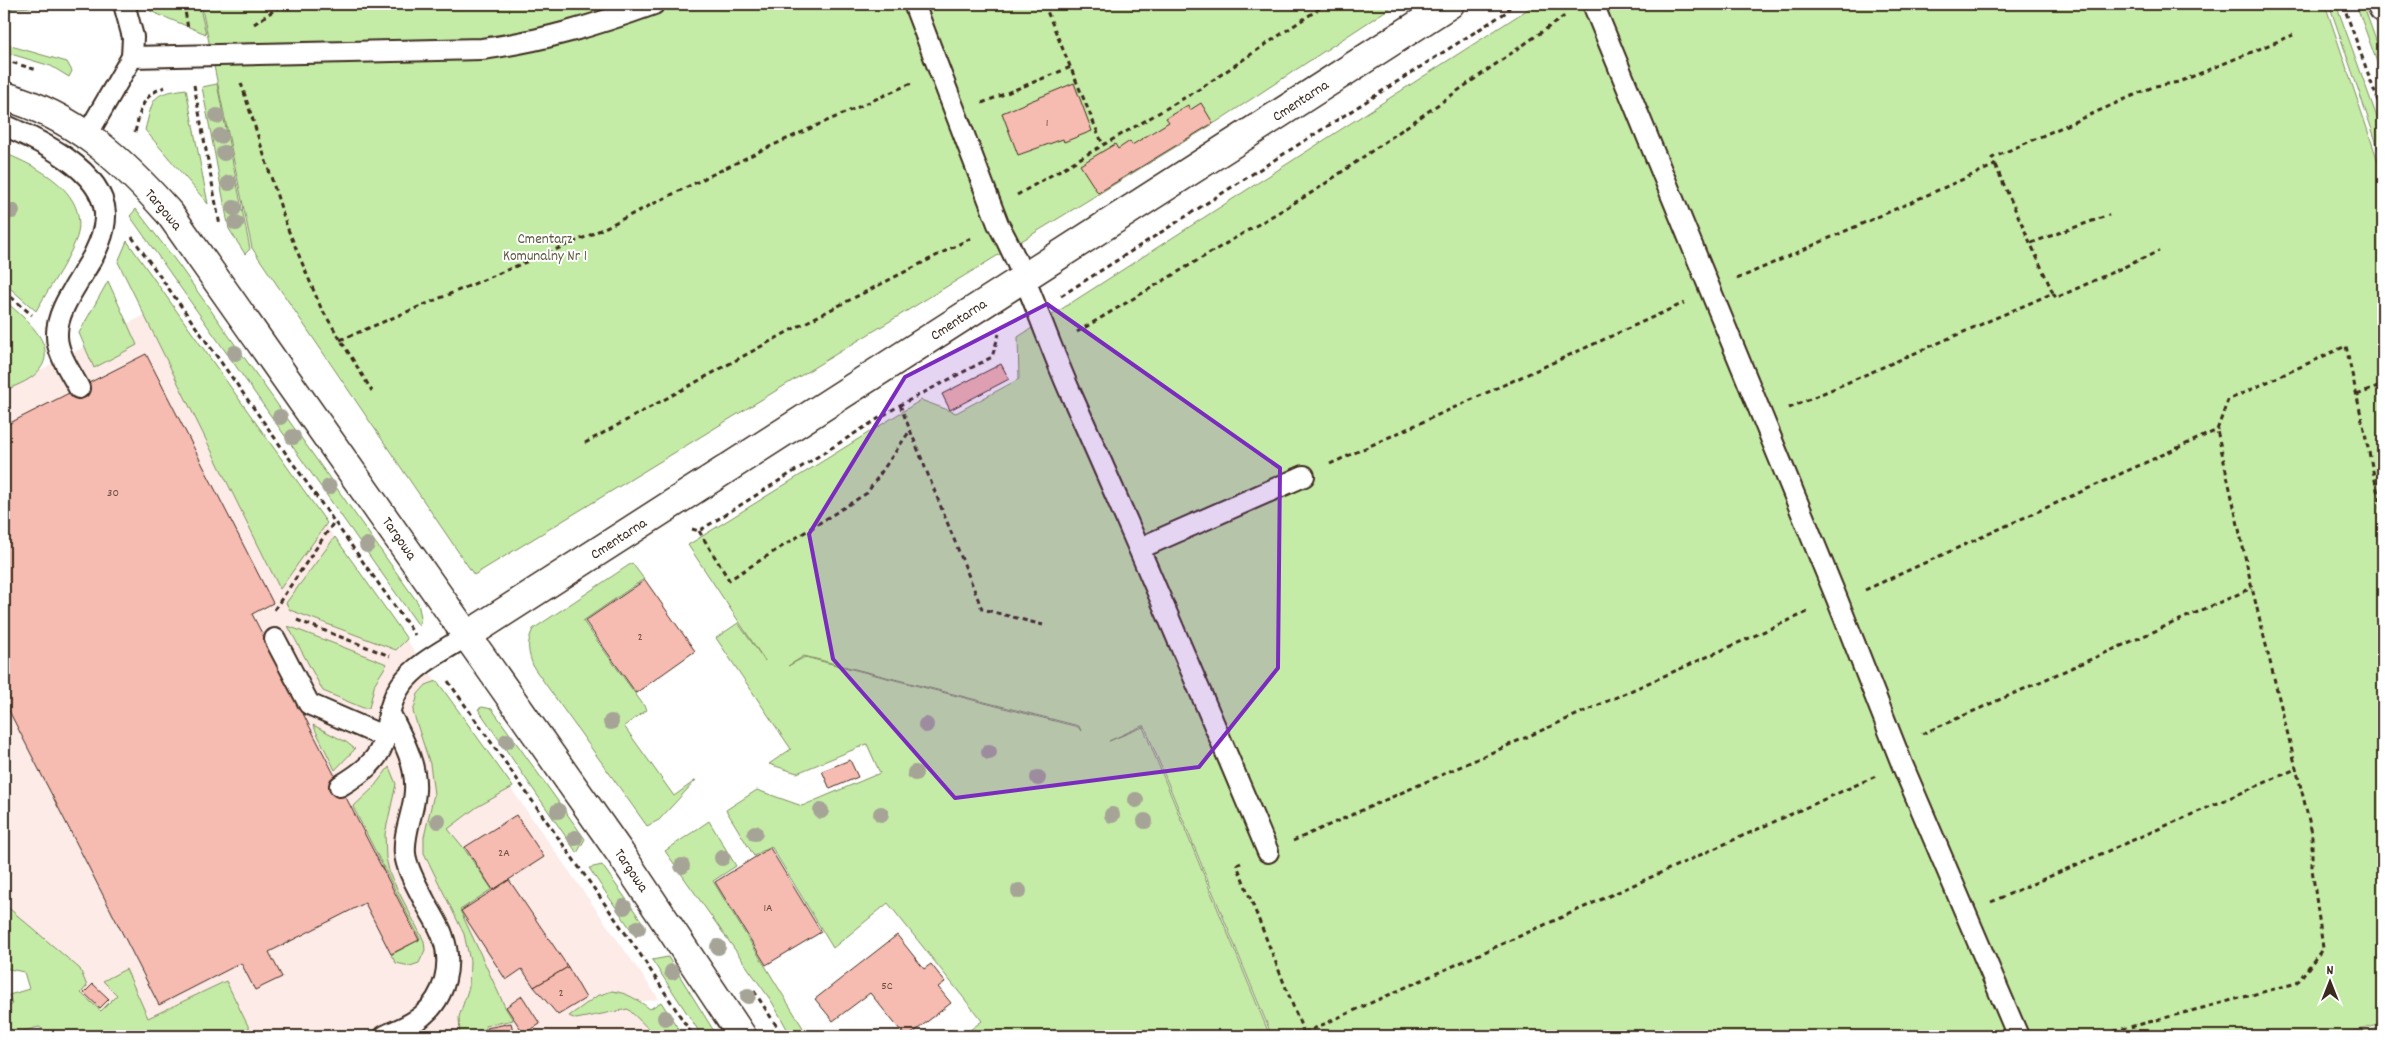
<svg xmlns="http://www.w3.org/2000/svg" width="2387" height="1040" font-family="Dekko,sans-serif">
<rect width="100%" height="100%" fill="#fff"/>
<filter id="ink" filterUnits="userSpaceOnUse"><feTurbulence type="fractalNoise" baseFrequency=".02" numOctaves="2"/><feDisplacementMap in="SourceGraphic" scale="10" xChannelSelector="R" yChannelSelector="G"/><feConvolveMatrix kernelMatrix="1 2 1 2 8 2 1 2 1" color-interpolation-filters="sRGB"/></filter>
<g filter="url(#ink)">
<path fill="#fdebe8" d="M169,302L659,999L629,1004L658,1036H17L48,1028L28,966L4,960V389Z"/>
<g fill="#c5eca6" stroke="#808b62" fill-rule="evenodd">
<path d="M4,4H68L4,9Z"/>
<path d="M148,4H199L206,34L150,11Z"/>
<path d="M201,4H1396L1218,121L474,575L252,248Z"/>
<path d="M1536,4H2325L2383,176V1024L2334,1036H1272L1144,725L1109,741L1143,727L1270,1036H962L982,1021L888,903L833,948L771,846L754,856L726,810L757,790L802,806L880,773L867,744L797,773L769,764L791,749L716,638L738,623L765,661L688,545L921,400L956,413L1019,379L1018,337ZM804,656L1079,726L1081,731L1078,727L805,657L788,666Z"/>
<path d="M2329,4H2336L2383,134V162Z"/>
<path d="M2356,4H2363L2383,60V79Z"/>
<path d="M4,44L67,62L72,71L69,77L51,66L4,52Z"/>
<path d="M217,84L250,249L245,254L229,229L202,87Z"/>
<path d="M186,89L208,204L145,130C154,97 150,94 186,89Z"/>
<path d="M4,153C36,166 86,190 78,233C73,254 47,291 36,311L4,283Z"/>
<path d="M136,209L178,264L418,603L421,617L419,626L130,216Z"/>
<path d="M127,241L327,523L280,589L118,262Z"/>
<path d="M108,281L137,345L94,368L79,333Z"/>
<path d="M4,300C24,318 67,350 32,377C24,383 12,387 4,391Z"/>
<path d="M335,537L407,639L396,650L290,610L286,603Z"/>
<path d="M632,563L644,579L583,621L647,710L624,726L674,796L696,780L659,820L647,826L534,668C528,653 526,643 533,629Z"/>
<path d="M288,626L387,664L375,683L369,708H363L323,691Z"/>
<path d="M437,681L513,787L477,807L448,829L463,847L492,889L460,910L505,1007L513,1020L485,1026L487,1036H460L459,1017L469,987L470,961L464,934L424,853V837L434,794L430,764L413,712L418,694L426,685Z"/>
<path d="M482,707L492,709L585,839L577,853L478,709Z"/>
<path d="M313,725L346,742L355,749L335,770Z"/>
<path d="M389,767L396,784L385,834L386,858L390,875L424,941L425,950L419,963L410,966L396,963L391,955L420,939L353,807L373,788Z"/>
<path d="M709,821L736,866L713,881L808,1036H791L772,1002L665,851Z"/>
<path d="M602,865L643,923L636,937L589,868Z"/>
<path d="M4,904L80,969L87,986L81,993L101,1011L117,995L103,981L126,969L148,1018L226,981L253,1036H53L39,1027L4,1036V1007L12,1005L9,995L29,989L24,972L4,968Z"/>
<path d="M668,957L717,1036H702L652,960Z"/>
<path d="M612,991C628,993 638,1000 650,1009L661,1002L683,1036H656L628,1009L576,1019L569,1016L597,996Z"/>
<path d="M2383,1027V1036H2346Z"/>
</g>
<g fill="#f7bcb1" stroke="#3b2a1e">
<path d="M1074,83L1092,131L1064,142L1063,139L1018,155L1002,113Z"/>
<path d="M1201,103L1213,123L1098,193L1080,165L1115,144L1118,149L1130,141L1132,145L1169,122L1166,118L1188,105L1190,110Z"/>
<path d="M146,354L273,603L252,614L419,940L391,954L365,903L269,952L282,977L255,990L241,963L159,1005L4,701V426Z"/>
<path d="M1001,364L1009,379L950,410L942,394Z"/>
<path d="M645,580L695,651L636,693L585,621Z"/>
<path d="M850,760L858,777L830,789L822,771Z"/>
<path d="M516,815L544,857L493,890L465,847Z"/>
<path d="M770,848L821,932L766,965L715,882Z"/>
<path d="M509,880L568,967L534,987L522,969L506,980L461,911Z"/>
<path d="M897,935L924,969L931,964L945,982L938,987L951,1003L909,1036H905L870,993L833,1021L815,999Z"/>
<path d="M568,967L586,998L558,1015L534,987Z"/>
<path d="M93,984L109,999L100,1008L84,993Z"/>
<path d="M522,996L540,1024L524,1034L506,1007Z"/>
<path d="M511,1023L514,1035L489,1036L487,1028Z"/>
</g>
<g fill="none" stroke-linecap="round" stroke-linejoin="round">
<g stroke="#3b2a1e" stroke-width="24">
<g id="lane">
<path d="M914,4L998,224C1028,278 1046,338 1071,394C1139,545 1203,698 1268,852"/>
<path d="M1593,4L1837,599L1902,764L2018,1036"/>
<path d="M132,57L482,49C543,41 596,25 654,4"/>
<path d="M4,125C38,140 102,169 105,213C106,232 95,255 85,270C74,289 56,313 57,336C57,353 71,373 79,388"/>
<path d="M87,135L132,57L133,37L124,4"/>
<path d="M1140,548L1304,476"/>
<path d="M275,639L309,704L385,737"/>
<path d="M340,786C360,774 381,760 385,736C388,719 390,701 401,685C417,663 445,650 468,635"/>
<path d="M385,1036C397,1030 412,1025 422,1016C445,997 453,965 443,937C439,924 430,912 424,900C417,886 407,870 405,854C403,832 414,813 415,791C417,763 401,736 389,712"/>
</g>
</g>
<g stroke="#3b2a1e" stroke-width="31">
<g id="street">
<path d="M4,96C75,116 122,160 170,214L620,853L742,1036"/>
<path d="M468,635L1450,4"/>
</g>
</g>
<g stroke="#3b2a1e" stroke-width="31">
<path id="secondary" d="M2382,4L2383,8"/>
</g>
<g stroke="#3b2a1e" stroke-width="3" stroke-dasharray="5 4" stroke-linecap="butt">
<path d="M184,4L188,29"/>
<path d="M1044,4L1103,145"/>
<path d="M2343,4L2383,115"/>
<path d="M254,24L283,4"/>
<path d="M4,60L37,70"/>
<path d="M241,83L287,227L321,308L372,391"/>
<path d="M194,85L220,226"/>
<path d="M982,103L1071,67"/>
<path d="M135,132C141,110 141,95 165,87"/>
<path d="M1995,165L2053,293"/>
<path d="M1017,195L1198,90L1326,4"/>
<path d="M132,237L415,635"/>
<path d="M2031,243L2109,215"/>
<path d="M1737,279L1995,165L1992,158L2155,86L2179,82L2293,35"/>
<path d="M4,291L32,315"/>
<path d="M1061,296L1508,11L1510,4"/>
<path d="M1077,332L1316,190L1566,15"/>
<path d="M340,340L588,236L760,151L914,82"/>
<path d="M2357,395L2383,385"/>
<path d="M900,405L982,609L1043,625"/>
<path d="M1789,408L2053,293L2056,298L2159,251"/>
<path d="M585,443L791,330L973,237"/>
<path d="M1330,464L1684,303"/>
<path d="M692,529L699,531L900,405L992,357L999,334"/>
<path d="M699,531L729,580L867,493L909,432"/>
<path d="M1865,590L2217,430L2228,400L2346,346L2383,517"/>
<path d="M274,610L334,522"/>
<path d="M297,620L390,656"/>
<path d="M448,681L640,954L693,1036"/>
<path d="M1922,734L2252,588"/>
<path d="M1293,841L1810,611"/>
<path d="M1241,863L1237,865L1305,1036"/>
<path d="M1991,902L2296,769"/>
<path d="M754,991L783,1036"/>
<path d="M1304,1033L1876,776"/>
<path d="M2096,1036L2297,983L2323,948L2312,869V833L2252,588L2217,430"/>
</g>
<use href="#lane" stroke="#fff" stroke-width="20"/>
<use href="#street" stroke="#fff" stroke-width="28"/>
<use href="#secondary" stroke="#fff" stroke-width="28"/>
</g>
<g fill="#a6a496">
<circle cx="217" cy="116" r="8"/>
<circle cx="220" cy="136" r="8"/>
<circle cx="224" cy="153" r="8"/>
<circle cx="229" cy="183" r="8"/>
<circle cx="234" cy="208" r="8"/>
<circle cx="12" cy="211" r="8"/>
<circle cx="236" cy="223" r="8"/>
<circle cx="235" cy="353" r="8"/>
<circle cx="280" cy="417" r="8"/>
<circle cx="293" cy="437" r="8"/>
<circle cx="329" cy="487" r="8"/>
<circle cx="367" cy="545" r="8"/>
<circle cx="611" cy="722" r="8"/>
<circle cx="926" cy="725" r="8"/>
<circle cx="507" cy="741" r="8"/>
<circle cx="989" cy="752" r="8"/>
<circle cx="915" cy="773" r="8"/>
<circle cx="1038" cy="778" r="8"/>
<circle cx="1136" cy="800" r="8"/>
<circle cx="558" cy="811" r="8"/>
<circle cx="821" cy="811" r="8"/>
<circle cx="881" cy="814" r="8"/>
<circle cx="1112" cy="815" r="8"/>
<circle cx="438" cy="821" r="8"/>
<circle cx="1145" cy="821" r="8"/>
<circle cx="755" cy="833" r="8"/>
<circle cx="575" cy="838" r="8"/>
<circle cx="722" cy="858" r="8"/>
<circle cx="682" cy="866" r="8"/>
<circle cx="1019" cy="891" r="8"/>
<circle cx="624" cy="907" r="8"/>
<circle cx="638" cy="928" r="8"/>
<circle cx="718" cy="947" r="8"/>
<circle cx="672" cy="972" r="8"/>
<circle cx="748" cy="996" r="8"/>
<circle cx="665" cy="1018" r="8"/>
</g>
</g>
<path fill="#7b2cbf" fill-opacity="0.2" stroke="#7b2cbf" stroke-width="4" stroke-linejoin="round" d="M1047,304L1280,468L1278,668L1199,767L955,798L833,659L809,534L905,377Z"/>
<g text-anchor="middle" stroke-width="4" stroke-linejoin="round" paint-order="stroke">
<g font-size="12" fill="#6a4e43">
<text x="1047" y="126">1</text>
<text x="113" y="496">30</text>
<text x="640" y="640">2</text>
<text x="504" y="856">2A</text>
<text x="768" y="911">1A</text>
<text x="887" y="989">5C</text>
<text x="561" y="996">2</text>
</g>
<g font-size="15" fill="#3b2a1e" stroke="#fff">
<text transform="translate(1300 100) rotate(-33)" y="5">Cmentarna</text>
<text transform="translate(164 209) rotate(50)" y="5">Targowa</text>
<text transform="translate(958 319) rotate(-33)" y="5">Cmentarna</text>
<text transform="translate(400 538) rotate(55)" y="5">Targowa</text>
<text transform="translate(618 538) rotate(-33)" y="5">Cmentarna</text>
<text transform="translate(632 870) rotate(56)" y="5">Targowa</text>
</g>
<g font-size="15" fill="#5e5a40" stroke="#fff">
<text x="545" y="243">Cmentarz<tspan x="545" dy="17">Komunalny Nr 1</tspan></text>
</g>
</g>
<rect width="2387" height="1040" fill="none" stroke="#fff" stroke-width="20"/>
<rect x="10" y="10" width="2367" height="1020" fill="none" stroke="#3b2a1e" stroke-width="2" filter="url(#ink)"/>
<g transform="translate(2330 982)" stroke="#ffffff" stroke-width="4" paint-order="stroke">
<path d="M0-4L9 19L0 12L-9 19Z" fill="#3b2a1e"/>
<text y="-8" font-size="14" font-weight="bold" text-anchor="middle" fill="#3b2a1e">N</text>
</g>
</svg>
